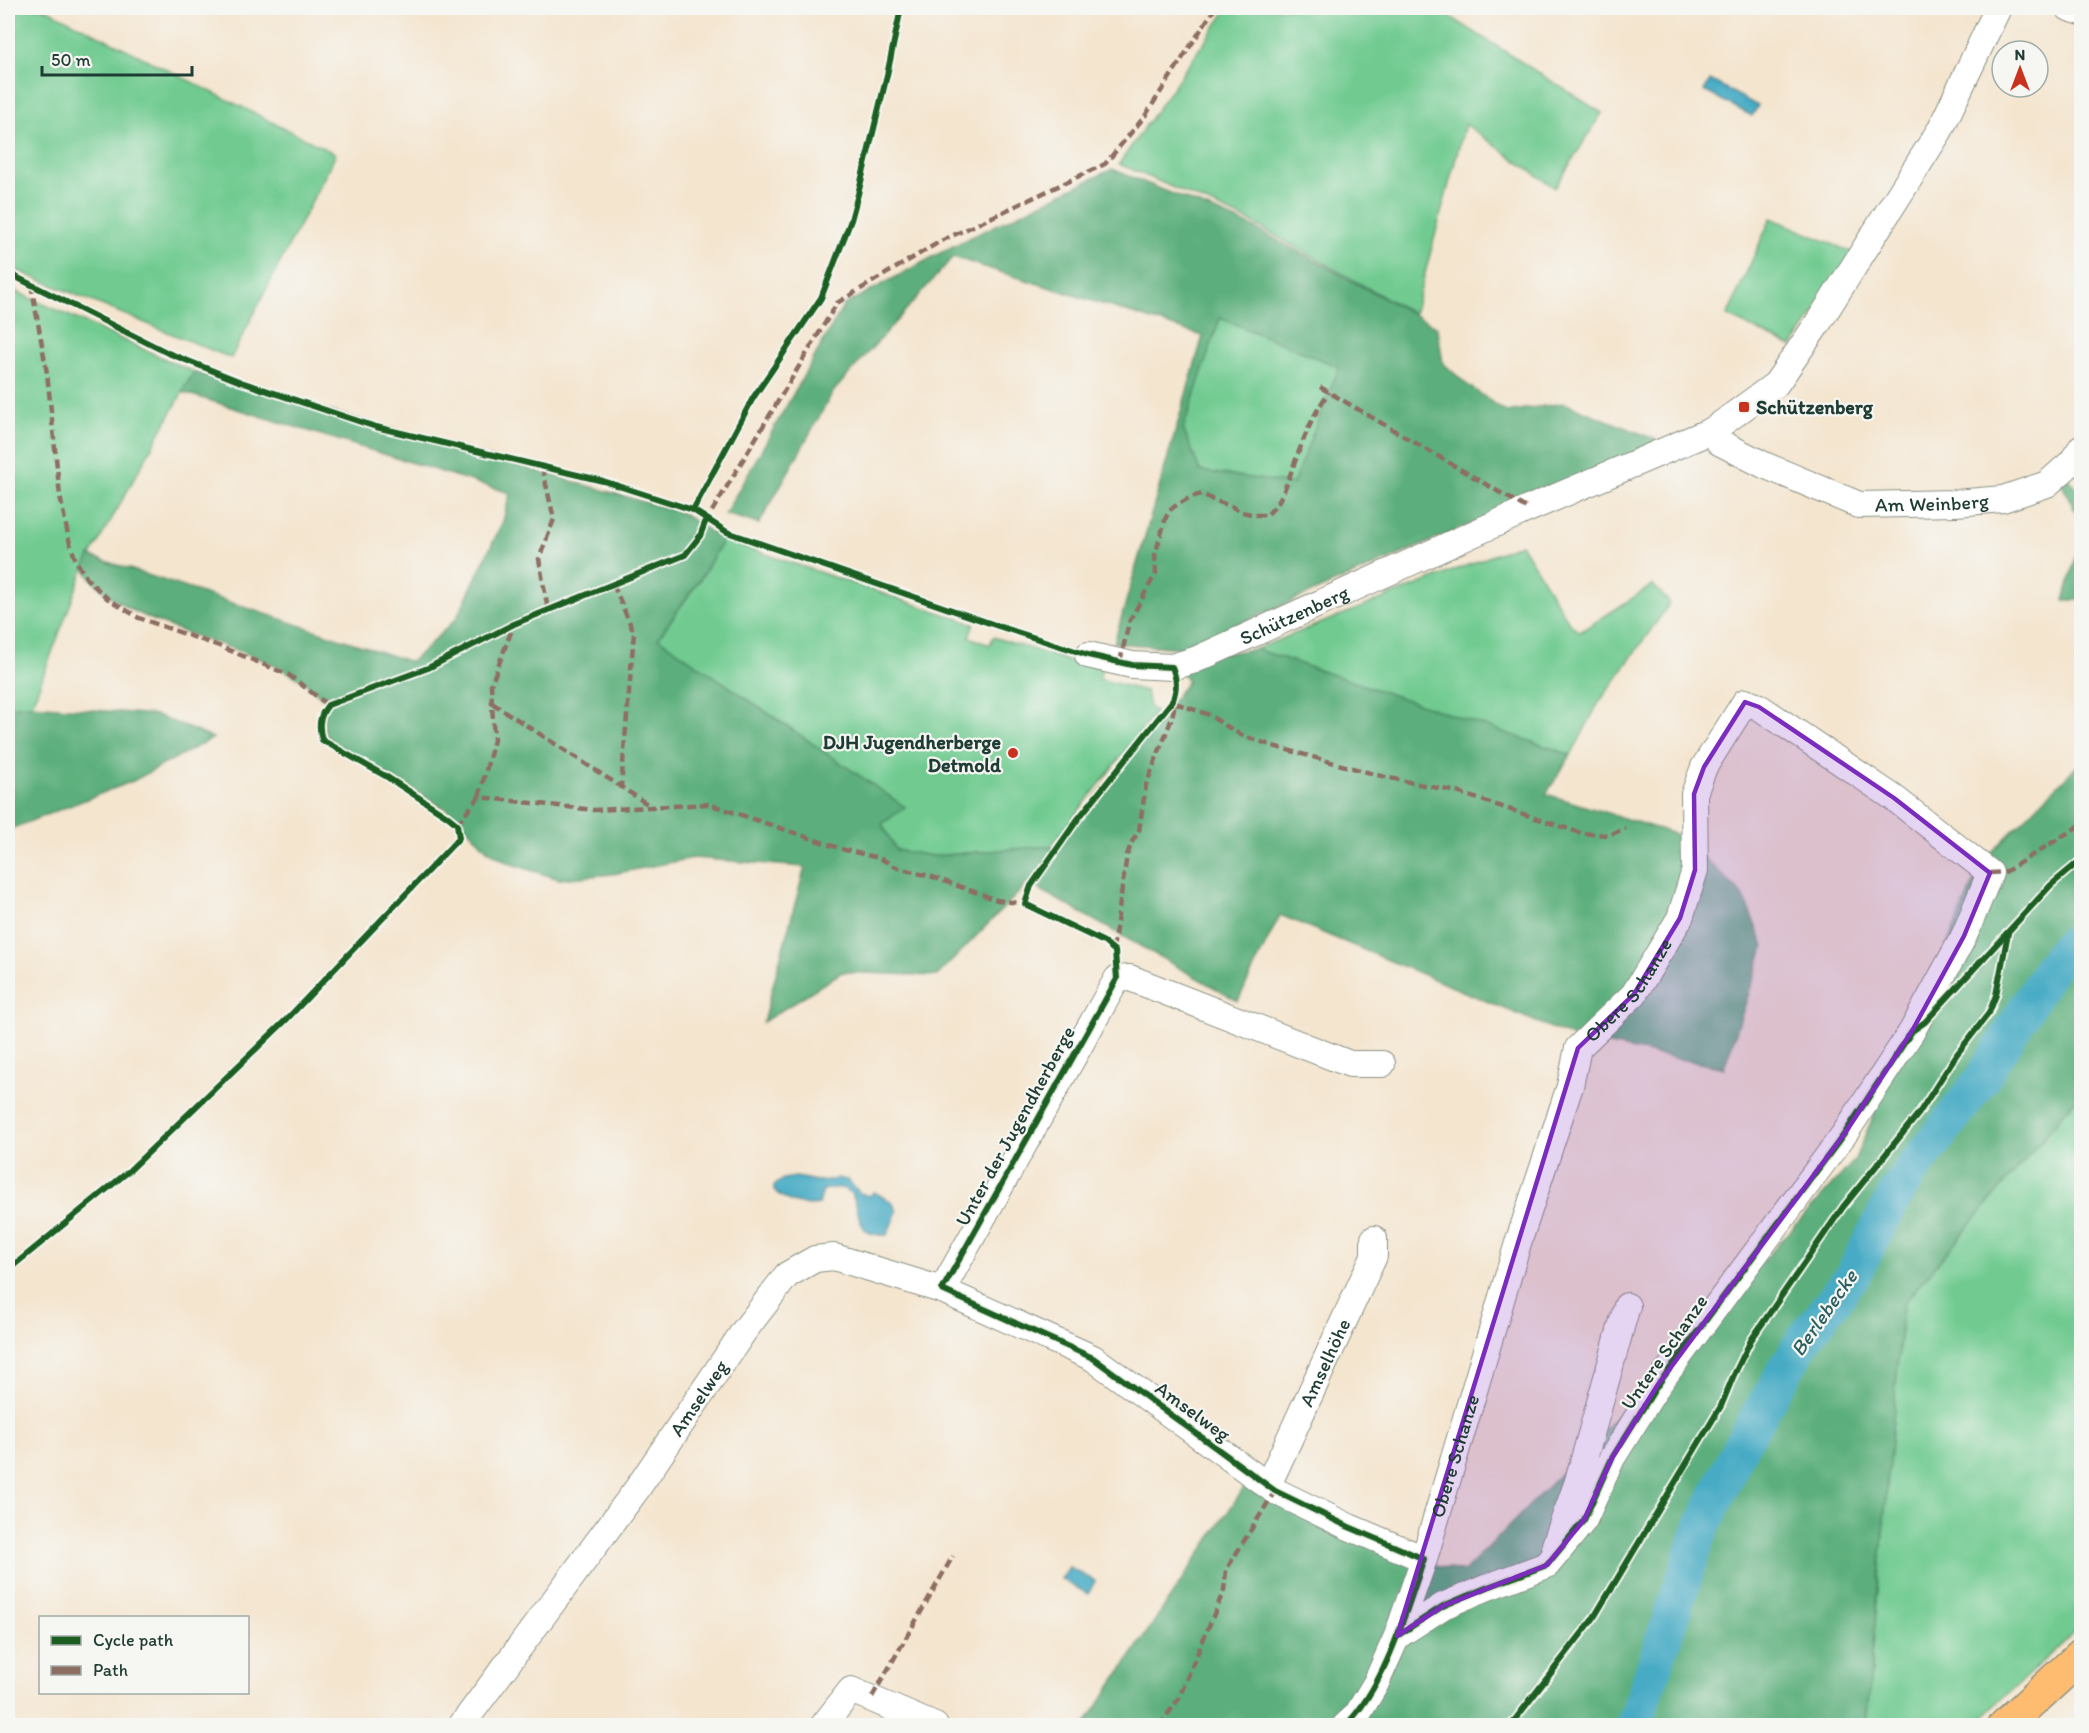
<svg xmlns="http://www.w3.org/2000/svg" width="2089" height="1733" font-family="Itim,sans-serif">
<rect width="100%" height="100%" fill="#f6f6f2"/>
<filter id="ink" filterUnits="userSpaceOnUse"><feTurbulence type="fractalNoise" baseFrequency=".0167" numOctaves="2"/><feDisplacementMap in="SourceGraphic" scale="12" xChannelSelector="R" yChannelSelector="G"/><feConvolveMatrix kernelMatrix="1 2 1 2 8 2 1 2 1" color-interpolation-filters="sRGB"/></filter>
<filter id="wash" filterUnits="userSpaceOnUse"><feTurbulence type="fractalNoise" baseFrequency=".008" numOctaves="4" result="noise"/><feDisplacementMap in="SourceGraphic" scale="24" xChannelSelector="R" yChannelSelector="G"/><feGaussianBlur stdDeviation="1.35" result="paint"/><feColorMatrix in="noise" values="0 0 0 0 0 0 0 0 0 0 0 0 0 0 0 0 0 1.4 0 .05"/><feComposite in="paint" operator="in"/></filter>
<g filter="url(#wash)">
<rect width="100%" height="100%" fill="#f4e5cf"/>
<g fill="#71cb91" stroke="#488462" stroke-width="1.5">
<path d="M8,8H44L336,154L231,358L8,267Z"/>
<path d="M1228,8H1455L1449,16L1602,113L1555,188L1465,124L1414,314L1251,222L1119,164Z"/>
<path d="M1771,218L1854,253L1792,347L1727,316Z"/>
<path d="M8,288L194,372L84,568L32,705L8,707Z"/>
<path d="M1220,317L1340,367L1293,484L1200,471L1183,429Z"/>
<path d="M723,540L974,624L969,637L990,645L993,637L1072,662L1103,665L1099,679L1146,691L1149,707L1156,712L1051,846L932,856L896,850L882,824L905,807L658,638L701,578Z"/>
<path d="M1521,544L1570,624L1580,632L1653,585L1670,603L1598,704L1571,755L1256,649Z"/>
<path d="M2081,1093V1626L1974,1725L1866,1726L1903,1304Z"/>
</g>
<g fill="#5caf7b" stroke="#3e7658" stroke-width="1.5" fill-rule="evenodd">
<path d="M1112,169L1251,226L1437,327L1443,363L1465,383L1506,412L1564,403L1662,442L1183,648L1114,643L1203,336L953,257L833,392L759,524L725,514L844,305L955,245ZM1220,318L1339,367L1293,484L1200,471L1183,429Z"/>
<path d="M194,372L682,513L723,540L701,578L658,638L905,807L882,824L896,850L932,856L1051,846L1055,849L1188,681L1173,660L1256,649L1571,755L1546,794L1681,836L1743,895L1764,947L1724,1068L1575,1038L1280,915L1238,1001L1028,883L937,976L842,972L763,1022L805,867L693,858L613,874L559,879L508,863L487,850L459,819L446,809L333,743C320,730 323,719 328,702C317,694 307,683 295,676C237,640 119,628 84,568L90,556L411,662L456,619L503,521L510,493L182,392Z"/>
<path d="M2068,479L2081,491V523L2062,484Z"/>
<path d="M2081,538V600H2064Z"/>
<path d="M32,705L156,715L213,738L133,781L8,830V707Z"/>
<path d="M2081,762V1093L1903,1304L1866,1725L1084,1726L1248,1482L1417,1562L1464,1572L1681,1351L1854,1161L1983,861Z"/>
</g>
<g fill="#46abc5" stroke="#32747c" stroke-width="1.5">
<path d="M1710,80L1758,106L1752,116L1704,91Z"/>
<path d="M796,1177L817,1181L841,1179L847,1180L860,1193L869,1196L874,1192L892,1202L897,1211L887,1235C881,1235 874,1235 868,1232C850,1219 867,1178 823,1190L819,1204C800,1207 788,1202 774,1191V1186L783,1179Z"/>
<path d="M1069,1567L1095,1581L1088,1594L1061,1579Z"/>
</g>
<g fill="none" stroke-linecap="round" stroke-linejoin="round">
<path stroke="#46abc5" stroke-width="36" d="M1634,1726L1699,1534L1740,1447L1802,1342L1852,1276L1899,1188L1981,1080L2051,968L2069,946L2082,937"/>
</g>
</g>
<g filter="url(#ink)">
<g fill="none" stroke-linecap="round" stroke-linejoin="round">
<g stroke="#8a9182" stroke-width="28">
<g id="minor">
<path d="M2069,8L2082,12"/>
<path id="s1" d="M1713,430L1719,442L1764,465L1859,505L1956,503L2003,499L2047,484L2072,462L2082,447"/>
<path id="s2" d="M1088,655L1132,665L1172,667L1195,660L1528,509L1713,430L1776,384L1818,323L1940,130L1998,8"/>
<path d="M942,1290L1117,979L1130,978L1350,1064H1382"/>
<path id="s3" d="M1268,1485L1374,1256V1239"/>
<path d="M1555,1545L1577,1484L1627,1306"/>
<path id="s4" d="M461,1726L637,1489L744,1331L787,1275L815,1259L834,1257L942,1290L1093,1358L1275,1491L1349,1527L1424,1559"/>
<path d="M823,1726L851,1690L935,1726"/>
<path id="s5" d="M1345,1726L1357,1715L1376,1683L1397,1636L1424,1559L1518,1243L1570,1086L1578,1048L1634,994L1680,918L1695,870L1694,794L1704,767L1745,702L1759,707L1894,798L1990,873L1964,936L1912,1031L1845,1133L1657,1386L1612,1458L1584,1520L1547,1565L1488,1587L1443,1606L1397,1636"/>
</g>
</g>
<g stroke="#8a9182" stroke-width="36">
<path id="major" d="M2005,1726L2082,1655"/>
</g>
<use href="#minor" stroke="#fff" stroke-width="26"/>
<use href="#major" stroke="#febc70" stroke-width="33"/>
<g stroke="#8d6e63" stroke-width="4.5" stroke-dasharray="9 4.5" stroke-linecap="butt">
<path d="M31,284L47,373L60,496L69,540L76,561L87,579L107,598L139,618L219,646L289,675L328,705"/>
<path d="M1320,387L1528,509"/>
<path d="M542,467L554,519L539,559L548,610"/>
<path d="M705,523L837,303L941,241L1105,164L1145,116L1215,8"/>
<path d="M613,584L634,633L621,787"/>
<path d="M1120,662L1129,622L1156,573L1155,555L1166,517L1172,508L1191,497L1202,494L1213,500L1231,506L1239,511L1254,515H1267L1277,504L1283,493C1297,459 1307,422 1329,392"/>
<path d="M492,703L652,807"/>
<path d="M1175,703L1207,714L1241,735L1273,746L1385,777L1457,792L1581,833L1609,835L1626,828"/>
<path d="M479,797L494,740L491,685L514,624"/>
<path d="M457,824L479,797L594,810L709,804L845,850L879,858L898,868L933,877L997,900L1025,904"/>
<path d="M1990,873L2005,872L2082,824"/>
<path d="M1113,949L1127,855L1132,842L1139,830L1146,785L1172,718L1175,703"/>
<path d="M872,1697L953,1556"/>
<path d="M1159,1726L1178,1700L1224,1590L1226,1570L1275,1491"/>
</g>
<g stroke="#f6f6f2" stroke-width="10">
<g id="cycleway">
<path d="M8,273L168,353L241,382L376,427L603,481L693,510L727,532L998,626L1088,655L1132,665L1172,667C1177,679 1177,688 1173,700L1078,819L1031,886L1025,904L1104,942L1115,951L1117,979L942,1290L1093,1358L1275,1491L1349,1527L1424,1559C1406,1611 1385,1687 1345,1726"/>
<path d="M693,510L753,398L821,298L851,220L858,194L887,75L901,8"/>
<path d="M8,1270L129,1171L287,1019L459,838L457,824L447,816L387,777L322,740C318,726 319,716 328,705L428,668L514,624L685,555L700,536L706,520"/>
<path d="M1397,1636L1443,1606L1488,1587L1547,1565L1584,1520L1612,1458L1657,1386L1845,1133L1912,1031L1925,1022L2051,885L2082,859"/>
<path d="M1510,1726L1593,1619L1721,1406L1733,1377L1751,1340L1843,1207L1919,1113L1957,1054L1989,1013L1996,995L2008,933"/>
</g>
</g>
<use href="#cycleway" stroke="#1b5e20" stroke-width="6"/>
</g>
</g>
<path fill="#7b2cbf" fill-opacity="0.2" stroke="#7b2cbf" stroke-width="4.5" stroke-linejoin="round" d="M1745,702L1759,707L1894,798L1990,873L1964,936L1912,1031L1845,1133L1657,1386L1612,1458L1584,1520L1547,1565L1443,1606L1397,1636L1578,1048L1634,994L1680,918L1695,870L1694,794L1704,767Z"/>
<g fill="#c8321e" stroke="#f6f6f2" stroke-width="2">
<rect x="1738" y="401" width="12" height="12" rx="3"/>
<circle cx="1013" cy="753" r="6"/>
</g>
<g text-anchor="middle" stroke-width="4.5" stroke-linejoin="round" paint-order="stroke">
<g font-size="20" font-weight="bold" fill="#1f3d34" stroke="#f6f6f2" text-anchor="start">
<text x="1756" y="414">Schützenberg</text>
<text x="1001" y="749" text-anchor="end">DJH Jugendherberge<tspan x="1001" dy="23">Detmold</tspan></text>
</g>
<g font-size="20" fill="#1f3d34" stroke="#f6f6f2">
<text dy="7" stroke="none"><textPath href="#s1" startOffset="240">Am Weinberg</textPath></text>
<text dy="7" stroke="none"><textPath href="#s2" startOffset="218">Schützenberg</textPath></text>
<text dy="7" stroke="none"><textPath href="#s5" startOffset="798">Obere Schanze</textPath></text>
<text transform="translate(1015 1126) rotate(-61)" y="7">Unter der Jugendherberge</text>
<text transform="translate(1664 1352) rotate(-55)" y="7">Untere Schanze</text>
<text dy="7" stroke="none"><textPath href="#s3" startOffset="135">Amselhöhe</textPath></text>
<text dy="7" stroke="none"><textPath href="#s4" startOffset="405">Amselweg</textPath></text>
<text transform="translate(1193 1411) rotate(36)" y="7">Amselweg</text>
<text dy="7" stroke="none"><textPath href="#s5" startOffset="294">Obere Schanze</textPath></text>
</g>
<g font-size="21" font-style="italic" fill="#2b5e60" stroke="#f6f6f2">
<text transform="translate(1824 1313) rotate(-55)" y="7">Berlebecke</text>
</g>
</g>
<rect width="2089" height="1733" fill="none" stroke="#f6f6f2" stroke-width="30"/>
<rect x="39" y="1616" width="210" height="78" fill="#f6f6f2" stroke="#a0aca6" stroke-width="1.5"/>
<rect x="51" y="1636" width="30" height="9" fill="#1b5e20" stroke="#a0aca6" stroke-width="1.5"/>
<text x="93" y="1646" font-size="18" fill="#1f3d34">Cycle path</text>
<rect x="51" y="1666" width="30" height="9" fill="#8d6e63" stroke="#a0aca6" stroke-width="1.5"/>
<text x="93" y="1676" font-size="18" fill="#1f3d34">Path</text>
<g transform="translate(2020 69)"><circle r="28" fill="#f6f6f2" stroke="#a0aca6" stroke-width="1.5"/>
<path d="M0-4.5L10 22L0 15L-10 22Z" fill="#c8321e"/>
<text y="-9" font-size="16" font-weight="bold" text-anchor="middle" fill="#1f3d34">N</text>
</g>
<path d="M42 66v9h150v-9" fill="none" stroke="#1f3d34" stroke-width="3"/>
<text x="51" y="66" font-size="18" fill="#1f3d34" stroke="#f6f6f2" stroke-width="4.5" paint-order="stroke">50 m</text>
</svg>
